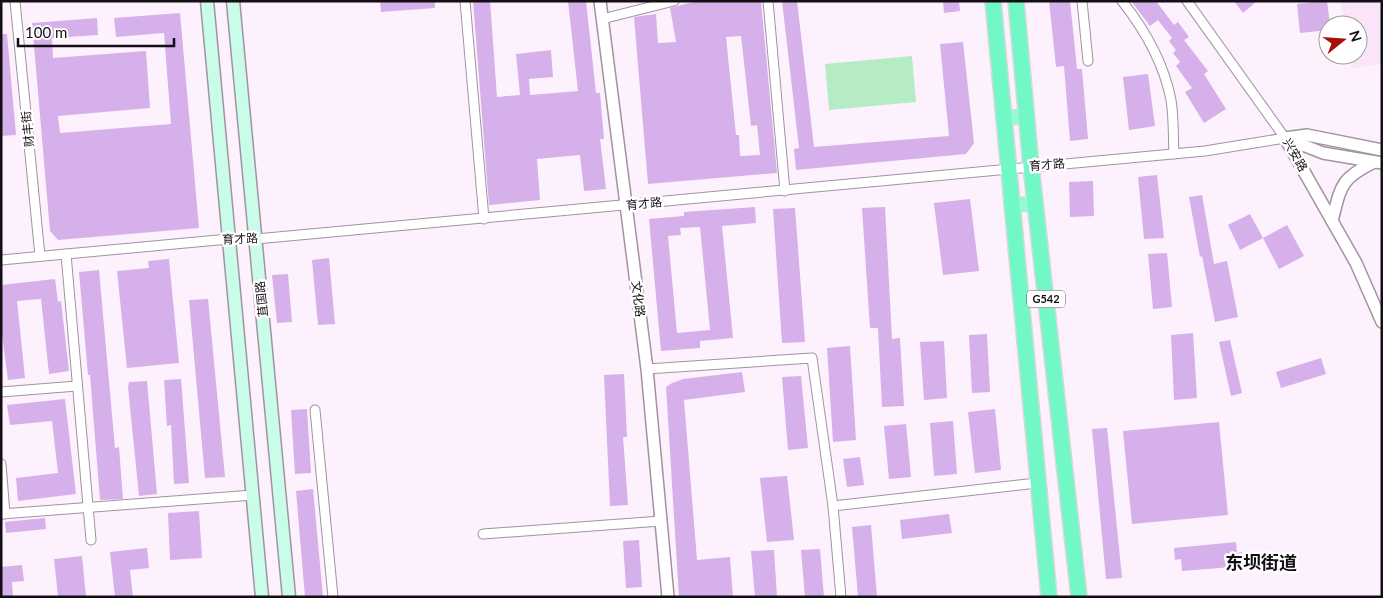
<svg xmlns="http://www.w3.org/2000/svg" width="1383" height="598" font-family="Lato,'Noto Sans SC',sans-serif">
<rect width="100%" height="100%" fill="#fdf1fd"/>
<path fill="#f9e4fa" d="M1341,1H1382V64L1353,68L1351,55H1358V25H1345Z"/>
<path fill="#b5ecc6" d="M912,56L916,102L829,110L825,64Z"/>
<g fill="#d5b0ea" fill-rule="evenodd">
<path d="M380,1H435V8L381,12Z"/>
<path d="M473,1H490L497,97L520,95L516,54L551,50L553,77L529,79L530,95L578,91L568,1H586L596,93H600L604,139H600L606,189L584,191L580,155L537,159L540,200L489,205Z"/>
<path d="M697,1H761L777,173L648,184L634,17L656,14L658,43L676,42L670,8ZM741,36L751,126L757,125L760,155L740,156L739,135H736L726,37Z"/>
<path d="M782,1H797L814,147L949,136L940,44L963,42L974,143L966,154L796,170L794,149L799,148Z"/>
<path d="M943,1H959L960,11L944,13Z"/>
<path d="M1049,1H1070L1077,69H1082L1088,139L1070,141L1064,66L1056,67Z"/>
<path d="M1131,1H1156L1174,25L1178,22L1189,37L1184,40L1208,71L1204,74L1226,109L1204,123L1185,92L1192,88L1176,66L1180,62L1173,53L1176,50L1169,41L1172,38L1158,20L1150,26Z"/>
<path d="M1234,1H1257L1243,13Z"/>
<path d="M1327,1L1330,25H1328V30L1300,33L1297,4Z"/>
<path d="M180,13L199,228L58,240L50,231L32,23L97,18L98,35L52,38L53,58L146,51L150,108L58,116L60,133L171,124L164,33L116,37L114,18Z"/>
<path d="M1,34H7L16,135L1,136Z"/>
<path d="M1148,74L1155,126L1129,130L1123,77Z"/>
<path d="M1157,175L1164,238L1144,239L1138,177Z"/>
<path d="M1093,181L1094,216L1070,217L1069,182Z"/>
<path d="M1202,195L1214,264L1227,261L1238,317L1215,322L1202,256L1200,257L1189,197Z"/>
<path d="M970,199L979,271L943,275L934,203Z"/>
<path d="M755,207L756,223L722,226L733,338L700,341V348L661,351L649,219L684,216V212ZM700,227L710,330L677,333L668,236L681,235L680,228Z"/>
<path d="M885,207L892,339L900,338L904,406L882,407L878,328H870L862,208Z"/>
<path d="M795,208L805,342L782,343L773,209Z"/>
<path d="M1250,214L1263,238L1240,250L1228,225Z"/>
<path d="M1287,225L1304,256L1279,269L1263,238Z"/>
<path d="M1167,253L1172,307L1153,309L1148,254Z"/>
<path d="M329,258L335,324L318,325L312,260Z"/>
<path d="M169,259L179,363L127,368L117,271L149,268L148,261Z"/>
<path d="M99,270L115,448L119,447L123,499L100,500L90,375H88L79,272Z"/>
<path d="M288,274L292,322L277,323L272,275Z"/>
<path d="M55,279L58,302L61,301L69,371L49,374L41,299L17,301L25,378L8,380L1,327V285Z"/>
<path d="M208,299L225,477L205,478L189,300Z"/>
<path d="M1193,333L1197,398L1174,400L1171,335Z"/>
<path d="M987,334L990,392L972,393L969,335Z"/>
<path d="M1230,340L1242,393L1231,396L1219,342Z"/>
<path d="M944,341L947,398L924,400L920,342Z"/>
<path d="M850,346L856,440L833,442L827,348Z"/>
<path d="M1321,358L1326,374L1281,388L1276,372Z"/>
<path d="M742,372L745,392L684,400L697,560L730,557L733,597H679L666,387L672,383L683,379Z"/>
<path d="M624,374L627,437H623L628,505L610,506L604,375Z"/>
<path d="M801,376L808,448L788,450L782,377Z"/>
<path d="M181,379L189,483L174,484L171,425L167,426L164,380Z"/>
<path d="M147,381L157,494L139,496L128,387L129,382Z"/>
<path d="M65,399L76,494L18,501L16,478L58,473L52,421L10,425L7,405Z"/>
<path d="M307,409L311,473L295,474L291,410Z"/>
<path d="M995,409L1001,470L975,473L968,412Z"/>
<path d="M953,421L957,474L934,476L930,423Z"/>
<path d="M1219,422L1228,515L1132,524L1123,431Z"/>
<path d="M906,424L911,477L889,479L884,426Z"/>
<path d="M1107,428L1122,578L1106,579L1092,429Z"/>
<path d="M860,457L864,485L847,487L843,459Z"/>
<path d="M787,476L794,540L767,542L760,478Z"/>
<path d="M313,489L323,597H305L296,491Z"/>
<path d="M199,511L202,558L170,560L168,513Z"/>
<path d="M949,514L952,533L902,539L900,520Z"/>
<path d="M45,518L46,529L6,533L5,522Z"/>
<path d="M871,525L877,597H858L852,527Z"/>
<path d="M639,540L642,587L626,588L623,541Z"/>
<path d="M1236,542L1237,553L1242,552L1244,566L1182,571L1181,559L1175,560L1174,548Z"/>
<path d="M147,548L149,568L130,570L133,597H115L110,552Z"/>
<path d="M820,549L824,597H805L801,550Z"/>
<path d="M774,550L777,597H755L751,551Z"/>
<path d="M82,556L86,597H58L54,559Z"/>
<path d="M22,565L24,581L12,582L13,597H1V567Z"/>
</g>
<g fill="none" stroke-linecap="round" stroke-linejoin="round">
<g stroke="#a193a1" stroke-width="11">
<g id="minor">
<path d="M15,1L40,256"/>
<path d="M465,1L484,219"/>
<path d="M768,1L785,191"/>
<path d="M1082,1L1088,61"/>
<path d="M1122,1C1145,30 1164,64 1171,100C1174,118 1173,137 1174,154"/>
<path d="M602,19L674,1"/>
<path d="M66,254L91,540"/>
<path d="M1,260L229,239H256L1205,151L1285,138L1187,1"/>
<path d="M647,369L812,358L833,506L841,597"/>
<path d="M1,392L77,386"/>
<path d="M315,410L333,597"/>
<path d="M1,464L5,514"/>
<path d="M833,506L1037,483"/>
<path d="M1,514L253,495"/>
<path d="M483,534L661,521"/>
</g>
</g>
<g stroke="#a193a1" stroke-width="14">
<g id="tertiary">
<path d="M600,1L647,369L668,597"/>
<path d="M1285,138L1356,263L1382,322"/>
<path d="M1285,138L1323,153L1382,163"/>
<path d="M1285,138L1307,135L1382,150"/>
<path d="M1332,221C1341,186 1340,179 1374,162"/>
</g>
</g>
<g stroke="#a193a1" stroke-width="15">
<g id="secondary">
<path d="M207,1L262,597"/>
<path d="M233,1L289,597"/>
</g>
</g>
<g stroke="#d9d9d9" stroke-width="16">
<g id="primary">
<path d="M1003,118L1027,116"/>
<path d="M1011,205L1035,204"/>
</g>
</g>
<g stroke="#d9d9d9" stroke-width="18">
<g id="trunk">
<path d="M993,1L1049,597"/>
<path d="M1016,1L1031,166L1079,597"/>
</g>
</g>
<use href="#minor" stroke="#fff" stroke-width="9"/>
<use href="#tertiary" stroke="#fff" stroke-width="11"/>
<use href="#secondary" stroke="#cafcea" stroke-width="12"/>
<use href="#primary" stroke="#95f9d5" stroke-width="14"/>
<use href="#trunk" stroke="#72f7c7" stroke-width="15"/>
</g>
<g text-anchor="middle" stroke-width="5" stroke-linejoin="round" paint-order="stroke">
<rect fill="#fff" stroke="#5a575a" stroke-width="1" x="1027" y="290.5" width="38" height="17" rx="4"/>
<g font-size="11" font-weight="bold" fill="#140f14">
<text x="1046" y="303">G542</text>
</g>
<g font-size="12" fill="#140f14" stroke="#fff">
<text transform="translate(28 129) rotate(-96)" y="4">财丰街</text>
<text transform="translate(1295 155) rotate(60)" y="4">兴安路</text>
<text transform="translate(1047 165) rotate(-5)" y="4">育才路</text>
<text transform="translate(644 204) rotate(-6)" y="4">育才路</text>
<text transform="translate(240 239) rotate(-2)" y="4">育才路</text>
<text transform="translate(262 299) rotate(-96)" y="4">苴国路</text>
<text transform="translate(638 299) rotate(83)" y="4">文化路</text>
</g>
<g font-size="18" font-weight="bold" fill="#140f14" stroke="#fff">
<text x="1261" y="569">东坝街道</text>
</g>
</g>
<rect width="1383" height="598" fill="none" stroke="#140f14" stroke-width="5"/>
<g transform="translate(1343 40) rotate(73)"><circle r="24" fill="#ffffff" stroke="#a19fa1"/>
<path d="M0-4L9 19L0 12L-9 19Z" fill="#a51008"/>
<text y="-8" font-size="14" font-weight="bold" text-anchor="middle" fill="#140f14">N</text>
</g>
<path d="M18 38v8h156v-8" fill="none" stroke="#140f14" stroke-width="2.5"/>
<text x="25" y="38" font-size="15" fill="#140f14" stroke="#ffffff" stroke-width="4" paint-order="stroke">100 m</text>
</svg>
